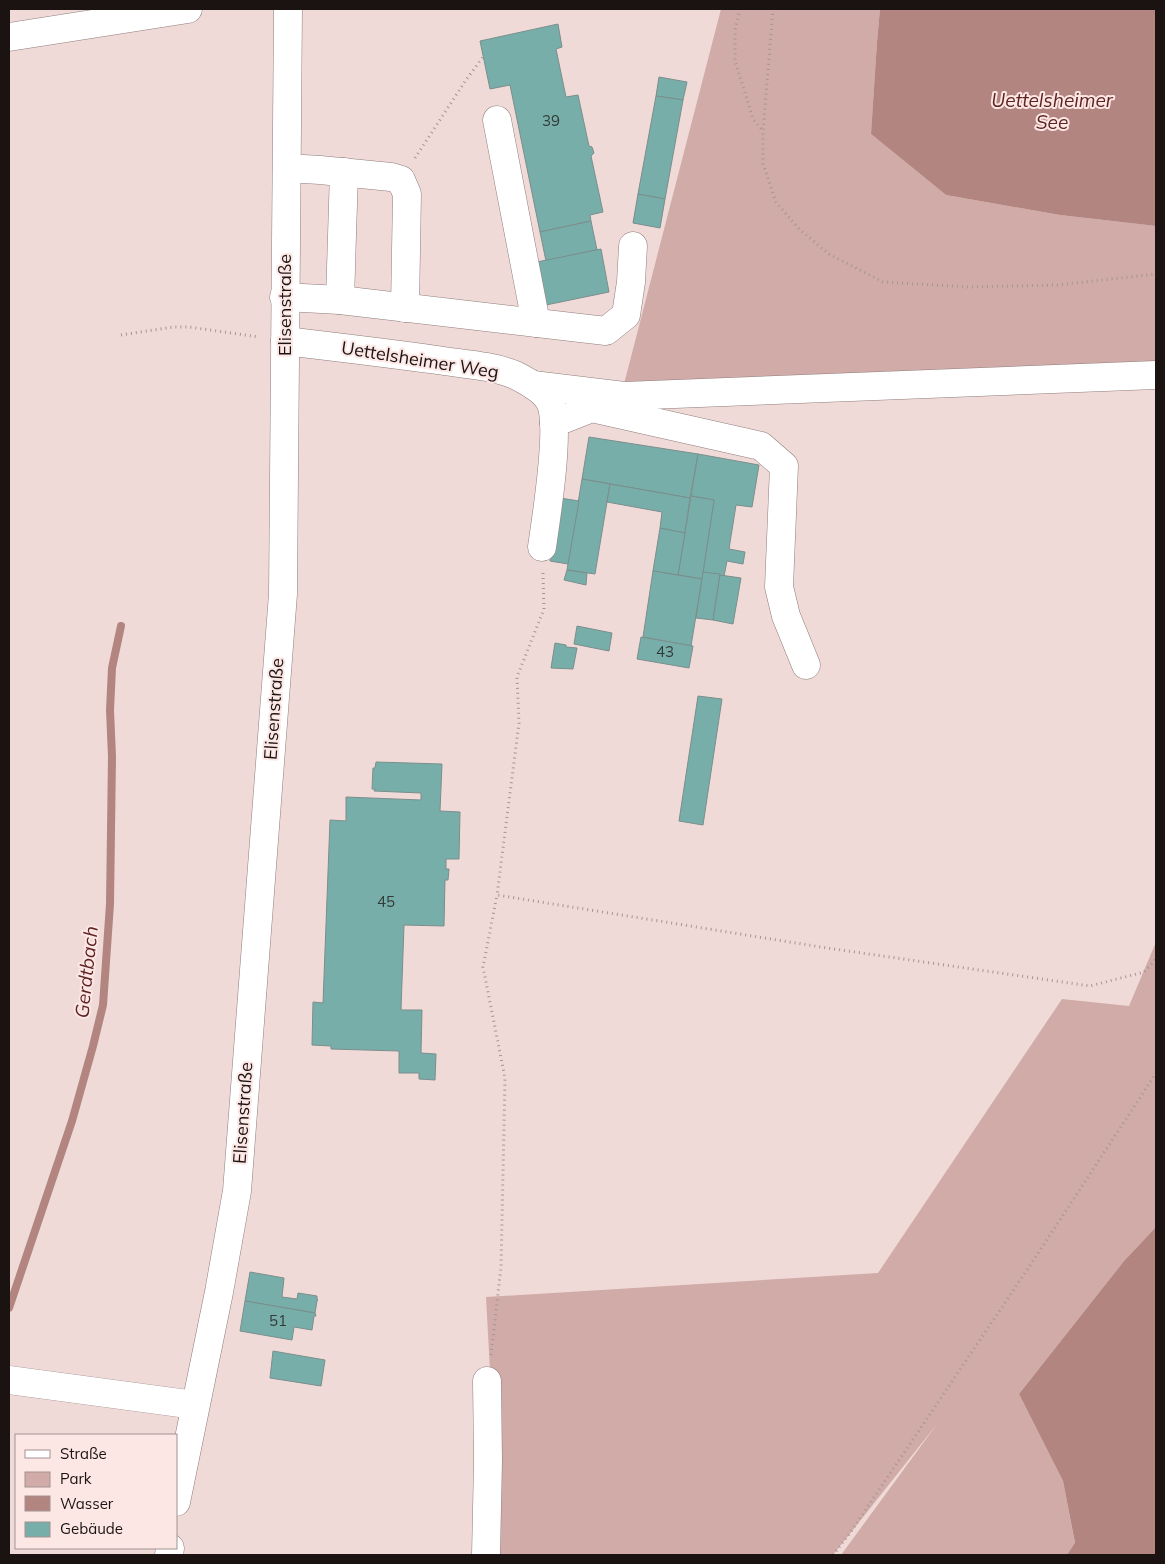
<svg xmlns="http://www.w3.org/2000/svg" width="1165" height="1564" font-family="Mulish,sans-serif">
<rect width="100%" height="100%" fill="#efdad8"/>
<g fill="#d1aba7">
<path d="M721,9H880L877,42L871,134L946,195L1060,215L1156,226V361L624,384Z"/>
<path d="M1156,942V1227L1124,1261L1019,1394L1063,1481L1075,1544L1067,1555H841L937,1424L833,1555H500L486,1297L878,1273L1062,999L1129,1006Z"/>
</g>
<g fill="#b28580">
<path d="M880,9H1156V226L1060,215L946,195L871,134L877,42Z"/>
<path d="M1156,1227V1555H1067L1075,1543L1063,1481L1019,1394L1124,1261Z"/>
</g>
<g fill="none" stroke-linecap="round" stroke-linejoin="round">
<path stroke="#b28580" stroke-width="8" d="M9,1308L72,1121L93,1046L103,1005L110,904L112,757L110,710L112,668L121,626"/>
</g>
<g fill="#78aea9" stroke="#7b8e8c">
<path d="M558,24L562,47L556,49L566,97L578,95L589,146L592,147L594,153L591,156L603,212L590,215L591,221L540,232L510,85L490,89L480,41Z"/>
<path d="M659,77L687,82L683,100L656,96Z"/>
<path d="M656,96L683,100L665,199L638,194Z"/>
<path d="M638,194L665,199L660,228L633,223Z"/>
<path d="M591,221L597,250L546,261L540,232Z"/>
<path d="M601,249L609,292L541,306L532,263Z"/>
<path d="M589,437L698,454L690,498L582,479Z"/>
<path d="M698,454L759,465L752,507L736,505L729,549L745,552L743,564L727,561L724,576L703,572L714,500L691,496Z"/>
<path d="M582,479L610,484L595,574L567,570Z"/>
<path d="M610,484L690,498L685,533L660,528L662,512L607,502Z"/>
<path d="M691,496L714,500L702,579L678,575Z"/>
<path d="M560,498L579,501L568,564L550,561Z"/>
<path d="M660,528L685,533L678,575L653,571Z"/>
<path d="M567,570L587,573L586,585L564,580Z"/>
<path d="M653,571L702,579L691,646L643,637Z"/>
<path d="M703,572L720,574L713,620L696,618Z"/>
<path d="M720,575L741,578L733,624L713,620Z"/>
<path d="M577,626L612,633L609,651L574,644Z"/>
<path d="M641,637L693,646L689,668L637,659Z"/>
<path d="M555,643L566,645V647L577,648L573,669L551,668Z"/>
<path d="M698,696L722,699L703,825L679,821Z"/>
<path d="M376,762L442,764L440,811L460,812L459,859H446V869H449L448,880H445L444,926L404,925L401,1010H422L421,1053L436,1054L435,1080L419,1079V1073H399V1051L331,1049V1046L312,1045L313,1002L323,1003L330,820L346,821V797L421,800V793L374,791L375,789H372L373,768H375Z"/>
<path d="M250,1272L284,1278L282,1297L297,1299L298,1293L317,1296V1299L318,1300L317,1301L315,1313L245,1301Z"/>
<path d="M245,1301L315,1313L316,1316H314L312,1330L294,1327L292,1340L240,1331Z"/>
<path d="M273,1351L325,1360L321,1386L270,1378Z"/>
</g>
<g fill="none" stroke-linecap="round" stroke-linejoin="round">
<g stroke="#907d7c" stroke-width="29">
<g id="minor">
<path d="M9,37L188,9"/>
<path d="M497,120L536,323"/>
<path d="M287,168L320,170L391,177L401,180L407,194L405,308"/>
<path d="M284,297L340,300L606,331L626,315L631,282L633,246"/>
<path d="M340,300L344,172"/>
<path d="M285,341C336,347 386,353 437,360C462,364 491,365 515,375C525,380 543,390 549,400C562,421 546,519 542,547"/>
<path d="M533,385L624,396L1156,375"/>
<path d="M554,423L592,408L761,446L784,466L779,587L786,616L806,665"/>
<path d="M9,1380L195,1405"/>
<path d="M176,1502L219,1292L237,1191L283,594L288,9"/>
<path d="M169,1555L170,1548"/>
<path d="M486,1555L488,1461L487,1381"/>
</g>
</g>
<g stroke="#a59593" stroke-width="3" stroke-dasharray="1 4" stroke-linecap="butt">
<path d="M740,9L735,30V61L753,119L763,131"/>
<path d="M773,9L763,132V164L776,202L800,230L829,254L883,282L969,287L1057,285L1156,274"/>
<path d="M415,158L466,80L483,57"/>
<path d="M121,335L173,327H189L259,337"/>
<path d="M543,573L544,609L517,677L519,723L497,895L827,948L1090,986L1144,972L1156,959"/>
<path d="M491,1355L501,1267L505,1078L483,967L497,895"/>
<path d="M833,1555L850,1533L1037,1255L1156,1073"/>
</g>
<use href="#minor" stroke="#fff" stroke-width="28"/>
</g>
<g text-anchor="middle" stroke-width="4" stroke-linejoin="round" paint-order="stroke">
<g font-size="15" fill="#323a38">
<text x="551" y="126">39</text>
<text x="665" y="657">43</text>
<text x="386" y="907">45</text>
<text x="278" y="1326">51</text>
</g>
<g font-size="18" fill="#1a1312" stroke="#fce7e5">
<text transform="translate(285 305) rotate(-90)" y="6">Elisenstraße</text>
<text transform="translate(420 360) rotate(9)" y="6">Uettelsheimer Weg</text>
<text transform="translate(274 709) rotate(-86)" y="6">Elisenstraße</text>
<text transform="translate(243 1113) rotate(-86)" y="6">Elisenstraße</text>
</g>
<g font-size="19" font-style="italic" fill="#5d2320" stroke="#fce7e5">
<text x="1052" y="107">Uettelsheimer<tspan x="1052" dy="22">See</tspan></text>
<text transform="translate(86 972) rotate(-84)" y="7">Gerdtbach</text>
</g>
</g>
<rect width="1165" height="1564" fill="none" stroke="#1a1312" stroke-width="20"/>
<rect x="15" y="1434" width="162" height="115" fill="#fce7e5" stroke="#a29291"/>
<rect x="25" y="1450" width="25" height="8" fill="#ffffff" stroke="#a29291"/>
<text x="60" y="1459" font-size="15" fill="#1a1312">Straße</text>
<rect x="25" y="1472" width="25" height="15" fill="#d1aba7" stroke="#a29291"/>
<text x="60" y="1484" font-size="15" fill="#1a1312">Park</text>
<rect x="25" y="1496" width="25" height="15" fill="#b28580" stroke="#a29291"/>
<text x="60" y="1509" font-size="15" fill="#1a1312">Wasser</text>
<rect x="25" y="1522" width="25" height="15" fill="#78aea9" stroke="#a29291"/>
<text x="60" y="1534" font-size="15" fill="#1a1312">Gebäude</text>
</svg>
